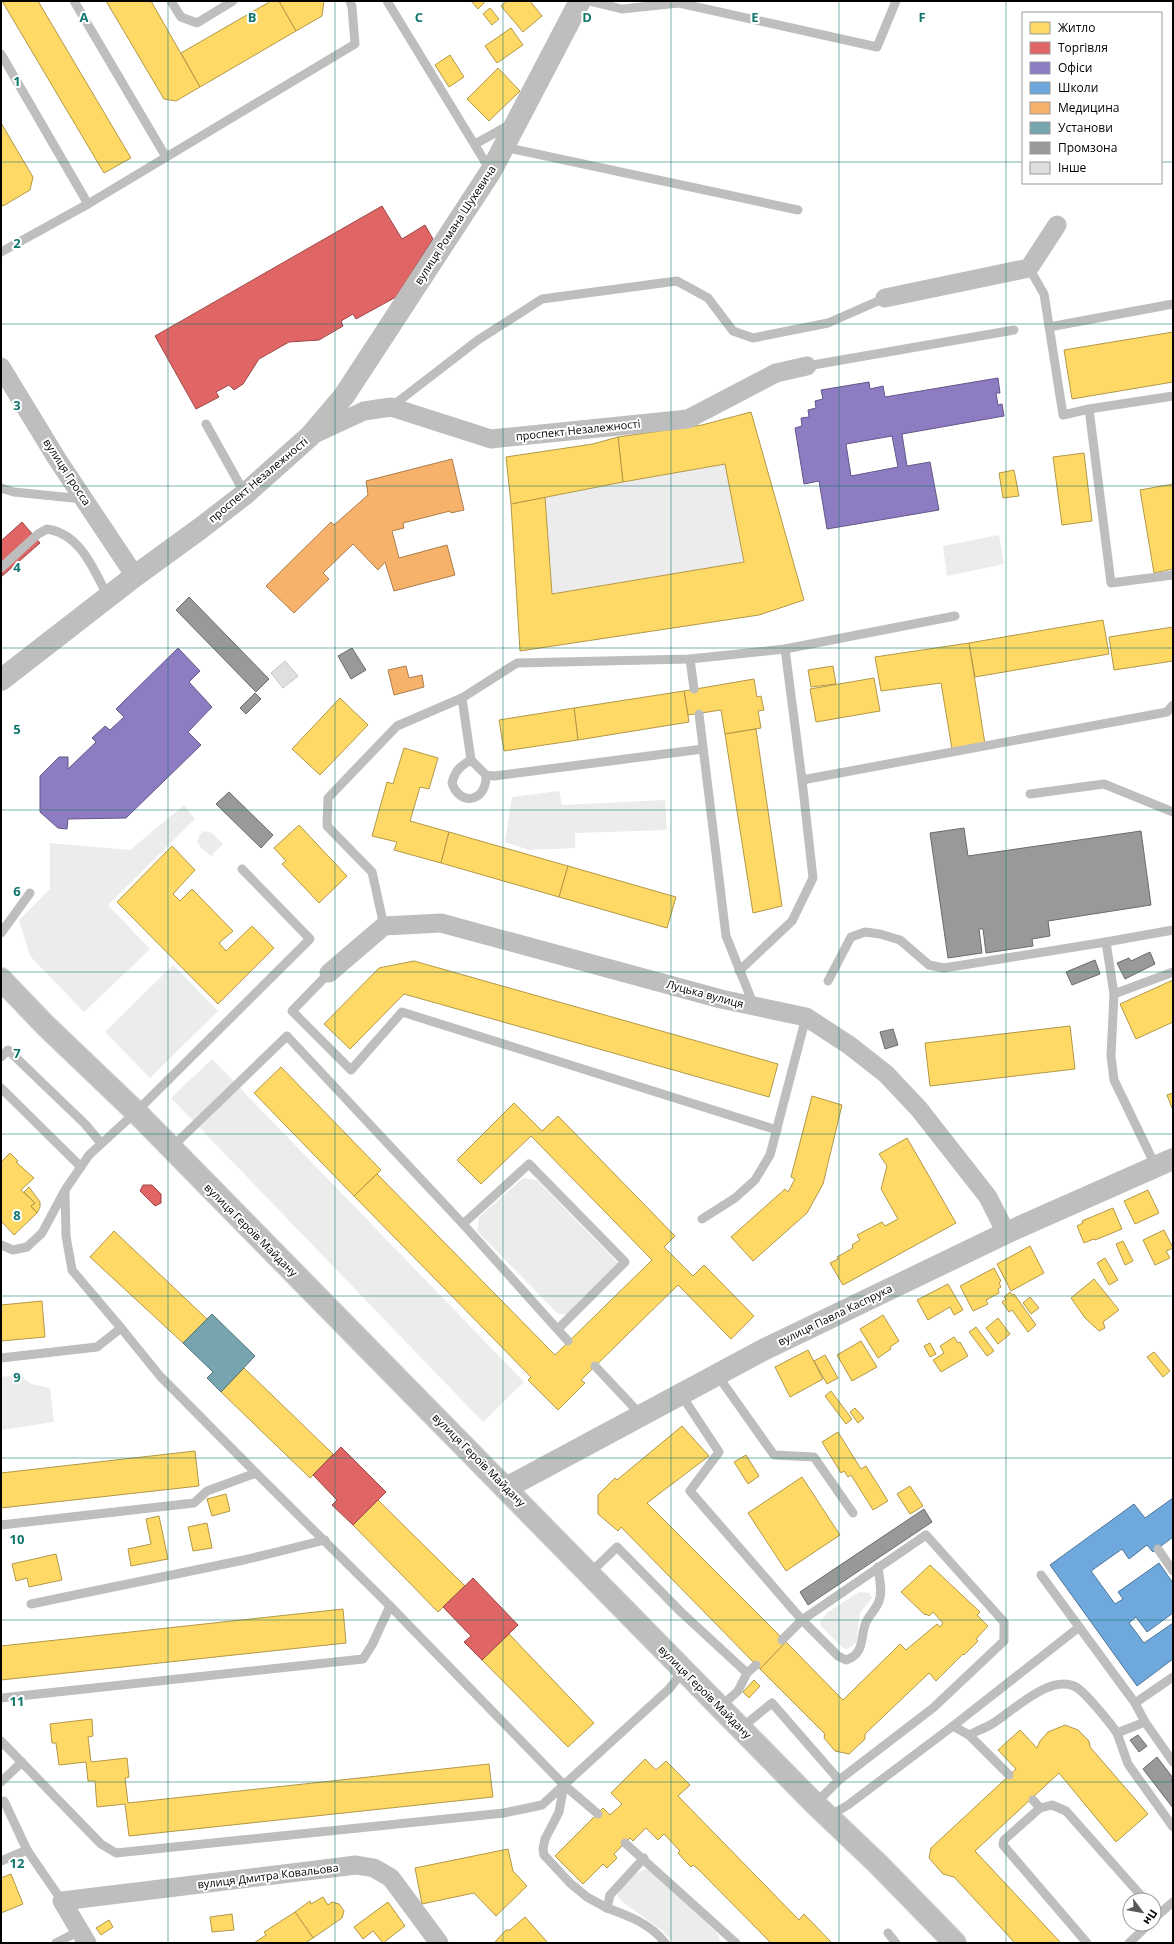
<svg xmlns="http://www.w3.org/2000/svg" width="1174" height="1944" font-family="'Open Sans',sans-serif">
<rect width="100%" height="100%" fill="#fff"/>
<g fill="#ececec">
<path d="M725,464L744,562L552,594L545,497Z"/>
<path d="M999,535L1004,564L947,576L943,546Z"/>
<path d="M559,791L562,805L665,800L667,830L575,833V848L529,850L505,842L512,797Z"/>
<path d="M184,805L195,819L108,905L150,949L84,1012L30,956L19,920L50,889V843L130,850Z"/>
<path d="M204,831L212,833L223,844L211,856L200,847L197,842L200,834Z"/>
<path d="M173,965L218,1011L150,1078L105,1032Z"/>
<path d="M212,1059L524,1382L483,1422L171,1098Z"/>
<path d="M523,1178L537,1180L618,1263L567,1314H558L477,1231L479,1217Z"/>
<path d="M20,1375L31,1384L50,1388L54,1422L1,1430V1377Z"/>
<path d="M859,1592L869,1593L872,1598L860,1613L856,1643L847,1649L843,1648L821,1626L820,1622L828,1612Z"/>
<path d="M646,1869L649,1870L717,1933L721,1943H674L663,1931L621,1901L618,1896V1892L633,1875Z"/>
</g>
<g fill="#ffd966" stroke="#b29847">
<path d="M2,1H38L131,158L104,173Z"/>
<path d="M106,1H151L200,87L176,101L164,99Z"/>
<path d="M271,1H279L296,31L200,87L181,53Z"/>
<path d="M279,1H324L322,16L296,31Z"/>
<path d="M471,1H483L484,3L478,9Z"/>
<path d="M507,1H530L542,16L523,32L501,6Z"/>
<path d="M490,8L499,19L492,25L483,14Z"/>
<path d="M511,28L523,45L497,63L485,46Z"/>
<path d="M450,55L464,77L449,87L435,65Z"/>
<path d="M498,68L520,91L489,121L467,99Z"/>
<path d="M1,123L33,177L30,190L3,206L1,203Z"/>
<path d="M1173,332V382L1072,399L1064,350Z"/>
<path d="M751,412L804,600L759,615L520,651L511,504L545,497L552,594L744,562L725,464L623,482L618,437L702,425Z"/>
<path d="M618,437L623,482L511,504L506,457L593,444Z"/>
<path d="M1084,453L1092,521L1062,525L1053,457Z"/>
<path d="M1014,470L1019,496L1003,498L999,473Z"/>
<path d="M1173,484V569L1154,573L1140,490Z"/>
<path d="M1103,620L1109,654L975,677L969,643Z"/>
<path d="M1173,627V661L1114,670L1109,637Z"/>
<path d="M969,643L985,744L952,749L941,683L881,691L875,657Z"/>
<path d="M833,666L836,684L811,687L808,670Z"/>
<path d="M874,678L880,711L816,722L810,689Z"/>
<path d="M754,679L757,697L761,696L764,710L758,711L761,728L725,734L721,710L688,715L684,691Z"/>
<path d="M684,691L689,722L578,740L574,708Z"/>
<path d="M340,698L368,725L320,775L292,749Z"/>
<path d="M574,708L578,740L504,751L499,720Z"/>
<path d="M756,729L782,906L753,913L725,734Z"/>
<path d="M404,748L438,758L429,789L420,787L410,821L449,832L441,863L394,850L397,842L372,836L387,782L393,784Z"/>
<path d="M299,825L347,876L319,903L282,864L286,861L274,848Z"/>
<path d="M449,832L568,866L559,897L441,863Z"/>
<path d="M172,846L195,870L173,894L180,901L192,889L233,931L219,943L226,951L252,926L274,948L218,1004L117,902Z"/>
<path d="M568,866L676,897L667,928L559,897Z"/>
<path d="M414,961L778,1064L769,1097L404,994L350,1049L324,1024L379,968Z"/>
<path d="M1173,980V1022L1136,1039L1120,1004Z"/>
<path d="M1070,1026L1075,1069L930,1086L925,1043Z"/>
<path d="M281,1067L381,1170L354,1196L254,1093Z"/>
<path d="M1173,1093V1108H1172L1167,1095Z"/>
<path d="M812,1096L842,1105L823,1184L807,1213L753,1261L731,1237L785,1189L788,1192L795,1179L791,1177Z"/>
<path d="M514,1103L542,1131L558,1116L675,1236L664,1247L693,1276L704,1265L754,1316L731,1339L678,1285L581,1380L585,1383L558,1410L528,1380L531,1377L354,1196L377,1174L555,1355L652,1260L531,1136L481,1184L457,1160Z"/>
<path d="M907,1138L956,1223L843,1285L830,1263L838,1259L837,1257L853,1248L852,1245L860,1240L857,1235L882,1222L885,1226L898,1219L881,1189L887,1166L879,1154Z"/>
<path d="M10,1153L18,1161L16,1162L34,1178L21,1190L35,1203L31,1206L37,1213L14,1235L1,1221V1162Z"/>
<path d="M29,1187L40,1202V1207L37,1213L31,1206L35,1203L24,1192Z"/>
<path d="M1148,1190L1159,1213L1135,1224L1124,1201Z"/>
<path d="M1113,1208L1122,1229L1095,1240L1094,1239L1084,1243L1077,1226L1083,1223L1082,1221Z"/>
<path d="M1164,1230L1173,1248L1166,1251L1170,1258L1155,1265L1143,1240Z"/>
<path d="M114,1231L207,1319L183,1343L90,1257Z"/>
<path d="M1123,1241L1133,1261L1125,1265L1116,1244Z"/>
<path d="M1030,1246L1044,1273L1011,1291L997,1264Z"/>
<path d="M1105,1258L1118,1280L1109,1285L1097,1263Z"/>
<path d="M994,1268L1001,1281L999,1283L1001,1287L998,1289L999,1293L986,1300L988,1304L973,1311L960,1286Z"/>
<path d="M1094,1279L1119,1310L1103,1322L1105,1328L1099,1331L1085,1318L1071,1298Z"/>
<path d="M948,1284L963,1310L954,1315L950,1307L928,1320L917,1300Z"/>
<path d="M1010,1292L1012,1295L1014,1294L1036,1325L1028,1332L1012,1310L1009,1312L1002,1302L1006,1299L1004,1297Z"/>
<path d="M1030,1297L1039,1308L1031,1314L1023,1303Z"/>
<path d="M42,1301L45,1337L1,1341V1305Z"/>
<path d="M883,1315L899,1341L890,1347L891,1349L878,1358L860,1329Z"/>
<path d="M998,1318L1010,1334L998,1344L986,1328Z"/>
<path d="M976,1327L994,1351L987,1356L969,1332Z"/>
<path d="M954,1337L958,1343L960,1342L968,1356L941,1372L933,1360L944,1353L940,1346Z"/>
<path d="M861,1341L877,1367L852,1381L837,1355Z"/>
<path d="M930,1343L936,1354L930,1357L924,1346Z"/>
<path d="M808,1350L823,1379L790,1397L775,1367Z"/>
<path d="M1154,1352L1170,1371L1163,1377L1147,1357Z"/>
<path d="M825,1355L838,1378L827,1384L814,1361Z"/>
<path d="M244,1368L333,1454L310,1478L221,1392Z"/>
<path d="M831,1391L852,1419L846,1424L825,1396Z"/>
<path d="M855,1408L864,1418L858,1423L850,1412Z"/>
<path d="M682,1426L709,1456L647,1503L786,1642L760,1669L621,1527L618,1531L598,1514V1495L615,1478L617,1480Z"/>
<path d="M838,1432L861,1469L866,1466L888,1501L873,1510L851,1475L848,1477L844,1471L841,1473L822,1442Z"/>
<path d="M195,1451L199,1486L1,1508V1473Z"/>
<path d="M746,1455L759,1476L748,1484L734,1462Z"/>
<path d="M802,1477L840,1535L786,1571L748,1513Z"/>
<path d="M910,1486L923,1506L910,1514L897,1494Z"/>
<path d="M226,1494L230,1511L212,1516L207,1499Z"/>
<path d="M378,1500L465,1586L438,1612L353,1525Z"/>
<path d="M159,1516L168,1559L131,1566L128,1549L151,1544L146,1519Z"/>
<path d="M207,1523L212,1548L193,1551L188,1527Z"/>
<path d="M56,1554L62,1580L29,1587L27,1578L16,1581L12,1564Z"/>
<path d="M930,1565L980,1612L977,1615L988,1626L976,1639L978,1641L964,1655L963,1654L936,1681L929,1673L865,1734V1739L849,1754L835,1751L824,1738L825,1734L760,1669L786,1642L843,1700L900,1644L906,1650L937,1624L940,1627L943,1623L933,1612L929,1616L926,1614L925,1615L901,1592Z"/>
<path d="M343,1609L346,1643L1,1680V1646Z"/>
<path d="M509,1634L594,1723L568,1747L482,1660Z"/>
<path d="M754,1680L760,1686L749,1698L743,1692Z"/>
<path d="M92,1719L93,1736L88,1737L91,1762L127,1758L129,1777L125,1778L128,1803L489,1764L493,1797L129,1836L125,1804L97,1807L95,1781H88L86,1762L59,1765L56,1743H52L50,1724Z"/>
<path d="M1065,1725L1078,1730L1089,1741L1090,1747L1148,1814L1116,1842L1059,1773L975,1851L1061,1943H1015L954,1877L943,1874L929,1858L931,1848L1016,1769L998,1750L1020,1730L1037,1748L1040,1741L1048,1732Z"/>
<path d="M645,1759L656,1770L666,1761L690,1785L678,1796L799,1920L804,1914L832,1943H771L697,1868L693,1865L691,1867L685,1861L678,1853L680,1851L664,1834L658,1840L646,1828L633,1841L630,1838L614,1854L617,1858L607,1868L603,1864L583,1884L555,1856L603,1808L610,1815L622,1804L611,1793Z"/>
<path d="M508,1849L513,1871L527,1886L496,1916L474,1893L422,1904L415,1868Z"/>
<path d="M11,1874L23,1904L1,1913V1878Z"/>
<path d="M323,1897L328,1905L332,1902L339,1904L344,1911L342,1918L313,1938L295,1912L310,1901L311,1904Z"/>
<path d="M388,1902L405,1926L383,1943L373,1931L363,1939L354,1927Z"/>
<path d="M295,1912L313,1938L305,1943H254L266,1935L264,1932Z"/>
<path d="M232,1914L234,1930L212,1932L210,1917Z"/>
<path d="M525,1917L548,1943H494L506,1930H510Z"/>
<path d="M109,1920L113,1927L101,1935L96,1928Z"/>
</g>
<g fill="#e06666" stroke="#9d4747">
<path d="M382,206L402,239L425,225L433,239L396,297L356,319L353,314L341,321L343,326L319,340L289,342L259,359L243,384L234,390L229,385L216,392L219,397L196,409L155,336Z"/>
<path d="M22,522L40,543L1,577V541Z"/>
<path d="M143,1185H152L161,1194V1203L155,1206L140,1191Z"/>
<path d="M341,1447L386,1492L353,1525L332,1505L337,1500L313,1475Z"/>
<path d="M473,1578L518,1625L482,1660L464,1642L471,1636L443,1607Z"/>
</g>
<g fill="#8e7cc3" stroke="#635788" fill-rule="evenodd">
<path d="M998,378L1000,393H996L998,405L1002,404L1004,416L902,434L907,466L930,462L939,510L827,529L819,481L804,484L795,428L802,426L801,418L809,417L808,410L816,408L815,401L823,399L821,390L869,382L870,389L883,386L885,397ZM892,436L898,467L851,476L846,444Z"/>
<path d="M178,648L200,671L189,682L212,707L188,732L201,745L126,818L68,819L67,829L58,828L40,812V776L59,757H68V769L96,742L92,738L105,726L110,730L124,717L116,709Z"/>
</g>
<path fill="#6fa8dc" stroke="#4e769a" d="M1173,1498V1537L1153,1552L1147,1545L1129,1559L1122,1549L1091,1571L1115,1604L1123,1599L1118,1592L1159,1563L1173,1583V1613L1147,1632L1136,1617L1129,1623L1144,1643L1173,1623V1659L1137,1686L1050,1565L1134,1504L1145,1518Z"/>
<g fill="#f6b26b" stroke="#ac7d4b">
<path d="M452,459L464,510L451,513L450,511L403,523L404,528L392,531L399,558L447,545L455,575L394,591L385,562L378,570L353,544L323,573L329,579L294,613L266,586L331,522L334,525L368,495L366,481Z"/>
<path d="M406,666L409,678L422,675L424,687L394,695L388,670Z"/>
</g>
<path fill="#76a5af" stroke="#53747a" d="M212,1314L255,1356L221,1392L207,1378L213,1372L183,1343Z"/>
<g fill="#999" stroke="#6b6b6b">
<path d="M189,597L269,679L256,692L176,610Z"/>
<path d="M352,648L366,670L351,679L338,656Z"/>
<path d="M255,693L261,699L246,714L240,708Z"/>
<path d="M229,792L273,835L261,848L216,804Z"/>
<path d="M964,828L968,856L1141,831L1151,905L1048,921L1050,936L1032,939L1033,946L986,953L983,929H979L982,953L948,958L930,833Z"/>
<path d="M1150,952L1155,964L1125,979L1117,963L1129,958L1131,961Z"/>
<path d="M1095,960L1100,974L1072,985L1066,972Z"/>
<path d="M893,1029L898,1045L885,1049L880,1032Z"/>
<path d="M924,1509L932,1522L808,1605L800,1592Z"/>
<path d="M1138,1735L1147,1746L1139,1752L1130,1740Z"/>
<path d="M1157,1757L1173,1778L1171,1780L1173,1783V1808L1143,1769Z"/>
</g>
<path fill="#dfdfdf" stroke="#c7c7c7" d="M285,661L298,676L283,688L271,673Z"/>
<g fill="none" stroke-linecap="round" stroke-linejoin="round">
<g stroke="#dbdbdb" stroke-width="24">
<path id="primary" d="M1,979L45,1025L136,1112L815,1804L878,1864L955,1943"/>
</g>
<g stroke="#bebebe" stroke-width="9">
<path d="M74,1L166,157"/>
<path d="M171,1L181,17L197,23L233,1"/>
<path d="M387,1L490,170"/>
<path d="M589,1L622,9L679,3L877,47L896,1"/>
<path d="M1,54L88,204"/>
<path d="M475,144L511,124"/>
<path d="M504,147L798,210"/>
<path d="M1,252L88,204L355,44L352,7L350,1"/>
<path d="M1029,268L1044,294L1063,415L1089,409"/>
<path d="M1049,327L1173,304"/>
<path d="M807,366L1014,330"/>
<path d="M1173,396L1089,409L1111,583L1173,575"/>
<path d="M391,407L478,340L542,299L677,281L708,298L733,331L753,338L828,323L885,298"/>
<path d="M206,424L245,494"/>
<path d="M1,488L14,492L83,499"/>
<path d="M1,568L38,534L47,529C81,534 94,570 108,597"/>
<path d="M785,649L802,780"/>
<path d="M690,659L694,689"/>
<path d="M462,698L471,760"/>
<path d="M699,714L726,936L754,1006"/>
<path d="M486,775C487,802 460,807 452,783C455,771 460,766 471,760L486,775L494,776L703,749"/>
<path d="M1030,794L1104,784L1173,812"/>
<path d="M384,926L372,872L327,826L328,798L397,726L462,698L517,663L690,659L785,649L955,616"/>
<path d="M1,933L30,893"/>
<path d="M739,971L792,921L813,878L802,780L1167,712L1173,705"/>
<path d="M329,973L292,1011L351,1070L402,1012L777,1130"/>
<path d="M828,981L851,937L865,932L880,934L900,940L929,965L944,968L1106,942"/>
<path d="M1114,994L1106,942L1173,930"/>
<path d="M1,1057L8,1050L85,1124L101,1143"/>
<path d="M1,1088L81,1167"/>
<path d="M171,1148L287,1036L463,1224L568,1341"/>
<path d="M1156,1167L1114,1080L1111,1056L1114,994L1173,972"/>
<path d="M702,1219L735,1198L755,1180L770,1155L806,1017"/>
<path d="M463,1224L529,1164L625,1262L558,1329"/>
<path d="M1,1245L13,1250L27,1247L42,1233L65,1190L89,1155L136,1112L310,939L242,869"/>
<path d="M121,1328L160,1376L256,1473L390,1606L564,1785L598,1814"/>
<path d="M1,1358L97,1347L121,1328L72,1270L66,1236L65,1192"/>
<path d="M595,1366L641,1415"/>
<path d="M718,1376L774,1455L814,1457L853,1513"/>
<path d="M682,1396L719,1452L690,1491L802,1620L838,1656L846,1660C864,1654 860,1641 865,1625C867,1617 876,1610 879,1601C883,1591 879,1578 878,1567"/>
<path d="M1,1525L194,1503L207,1491L256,1473"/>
<path d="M1158,1549L1173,1571"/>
<path d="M589,1574L617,1547L681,1612L747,1673"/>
<path d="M1041,1575L1135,1703L1145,1722L1173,1762"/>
<path d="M31,1604L244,1560L325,1540"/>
<path d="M782,1640L802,1620L926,1535L1004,1622V1641L933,1708L839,1780L815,1804"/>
<path d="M1,1698L363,1659L372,1645L390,1606"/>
<path d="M1135,1703L1173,1677"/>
<path d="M720,1707L738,1691L747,1673L756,1665"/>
<path d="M953,1726L969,1735C977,1731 985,1728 992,1724C1012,1712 1050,1673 1076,1687C1085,1692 1111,1724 1117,1733L1145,1722"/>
<path d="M741,1728L772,1703L839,1780"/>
<path d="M1117,1733L1128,1764L1173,1827"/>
<path d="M969,1735L1009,1775"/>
<path d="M1,1741L101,1844L116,1853L504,1813L542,1805L669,1689L684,1670"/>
<path d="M1,1782L22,1762"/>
<path d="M564,1785L559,1812L545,1839L543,1849L544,1855L570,1883L587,1897L607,1908"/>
<path d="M1033,1800L1040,1808L1052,1805L1066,1811L1145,1900"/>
<path d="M4,1801L27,1850"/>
<path d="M1040,1808L1004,1840L1003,1845L1087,1943"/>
<path d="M828,1817L848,1805L953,1726L1078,1628"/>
<path d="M625,1843L736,1943"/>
<path d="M644,1858L610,1895L607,1908C629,1916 651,1924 665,1943"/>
<path d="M1,1861L27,1850L62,1901"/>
<path d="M1158,1915L1173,1902"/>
<path d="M888,1933L896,1943"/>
<path d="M56,1943L79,1931"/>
<path d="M1129,1943L1149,1924"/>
</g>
<g stroke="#bebebe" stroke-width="19">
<path d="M885,298L1029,268L1057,225"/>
<path d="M1,367L57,459L135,576"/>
<path d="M310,436L364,411L391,407L491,439L688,419L776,373L807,366"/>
<path d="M329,973L384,926L441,923L721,999L806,1017L849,1045L886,1074L919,1109L988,1197L1006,1233"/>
<path d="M87,1943L62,1901L356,1865L374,1868L391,1878L439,1943"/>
</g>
<g stroke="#bebebe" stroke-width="22">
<path d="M1,680L135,576L201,528L245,494L310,436L344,396L491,171L580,1"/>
<path d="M506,1488L765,1349L1006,1233L1173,1159"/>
</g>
<use href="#primary" stroke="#bebebe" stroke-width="22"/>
</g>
<path fill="none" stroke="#0f766e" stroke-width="1" stroke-opacity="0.55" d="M168,1V1943M335,1V1943M503,1V1943M671,1V1943M839,1V1943M1006,1V1943M1,162H1023M1161,162H1173M1,324H1173M1,486H1173M1,648H1173M1,810H1173M1,972H1173M1,1134H1173M1,1296H1173M1,1458H1173M1,1620H1173M1,1782H1173"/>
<g text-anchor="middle" stroke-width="4" stroke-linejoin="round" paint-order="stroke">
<g font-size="11" fill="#000" stroke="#fff">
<text transform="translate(455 225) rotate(-57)" y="4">вулиця Романа Шухевича</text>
<text transform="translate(578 430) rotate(-6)" y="4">проспект Незалежності</text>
<text transform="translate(67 472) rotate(57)" y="4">вулиця Гросса</text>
<text transform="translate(258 480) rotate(-40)" y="4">проспект Незалежності</text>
<text transform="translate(705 994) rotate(15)" y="4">Луцька вулиця</text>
<text transform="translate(251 1230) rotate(45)" y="4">вулиця Героїв Майдану</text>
<text transform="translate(835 1315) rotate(-26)" y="4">вулиця Павла Каспрука</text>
<text transform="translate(479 1460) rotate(45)" y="4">вулиця Героїв Майдану</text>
<text transform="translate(705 1692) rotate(45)" y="4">вулиця Героїв Майдану</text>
<text transform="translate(268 1876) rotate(-7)" y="4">вулиця Дмитра Ковальова</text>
</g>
</g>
<g font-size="13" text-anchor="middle" font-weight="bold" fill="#0f766e" stroke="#fff" stroke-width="4" stroke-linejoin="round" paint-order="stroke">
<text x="84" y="22">A</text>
<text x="252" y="22">B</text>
<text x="419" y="22">C</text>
<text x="587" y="22">D</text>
<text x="755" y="22">E</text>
<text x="922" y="22">F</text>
<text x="17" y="86">1</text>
<text x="17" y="248">2</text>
<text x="17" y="410">3</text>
<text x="17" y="572">4</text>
<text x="17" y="734">5</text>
<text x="17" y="896">6</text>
<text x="17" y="1058">7</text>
<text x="17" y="1220">8</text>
<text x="17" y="1382">9</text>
<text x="17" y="1544">10</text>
<text x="17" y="1706">11</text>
<text x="17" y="1868">12</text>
</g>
<rect width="1174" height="1944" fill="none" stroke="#000000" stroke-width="4"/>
<rect x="1022" y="12" width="140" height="172" fill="#ffffff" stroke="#999999"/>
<rect x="1030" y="22" width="20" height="12" fill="#ffd966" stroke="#999999"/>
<text x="1058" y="32" font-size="12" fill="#000000">Житло</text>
<rect x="1030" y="42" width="20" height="12" fill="#e06666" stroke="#999999"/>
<text x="1058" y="52" font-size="12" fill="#000000">Торгівля</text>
<rect x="1030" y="62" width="20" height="12" fill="#8e7cc3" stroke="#999999"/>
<text x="1058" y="72" font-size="12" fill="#000000">Офіси</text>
<rect x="1030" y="82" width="20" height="12" fill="#6fa8dc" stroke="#999999"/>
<text x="1058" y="92" font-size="12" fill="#000000">Школи</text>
<rect x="1030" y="102" width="20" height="12" fill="#f6b26b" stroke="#999999"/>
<text x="1058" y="112" font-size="12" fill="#000000">Медицина</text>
<rect x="1030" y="122" width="20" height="12" fill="#76a5af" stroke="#999999"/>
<text x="1058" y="132" font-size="12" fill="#000000">Установи</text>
<rect x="1030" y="142" width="20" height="12" fill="#999999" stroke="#999999"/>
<text x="1058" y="152" font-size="12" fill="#000000">Промзона</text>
<rect x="1030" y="162" width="20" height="12" fill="#dfdfdf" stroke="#999999"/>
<text x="1058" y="172" font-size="12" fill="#000000">Інше</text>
<g transform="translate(1142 1912) rotate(122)"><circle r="19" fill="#ffffff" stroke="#999999"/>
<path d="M0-3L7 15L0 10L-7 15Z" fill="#595959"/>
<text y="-6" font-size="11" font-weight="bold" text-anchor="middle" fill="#000000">Пн</text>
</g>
</svg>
